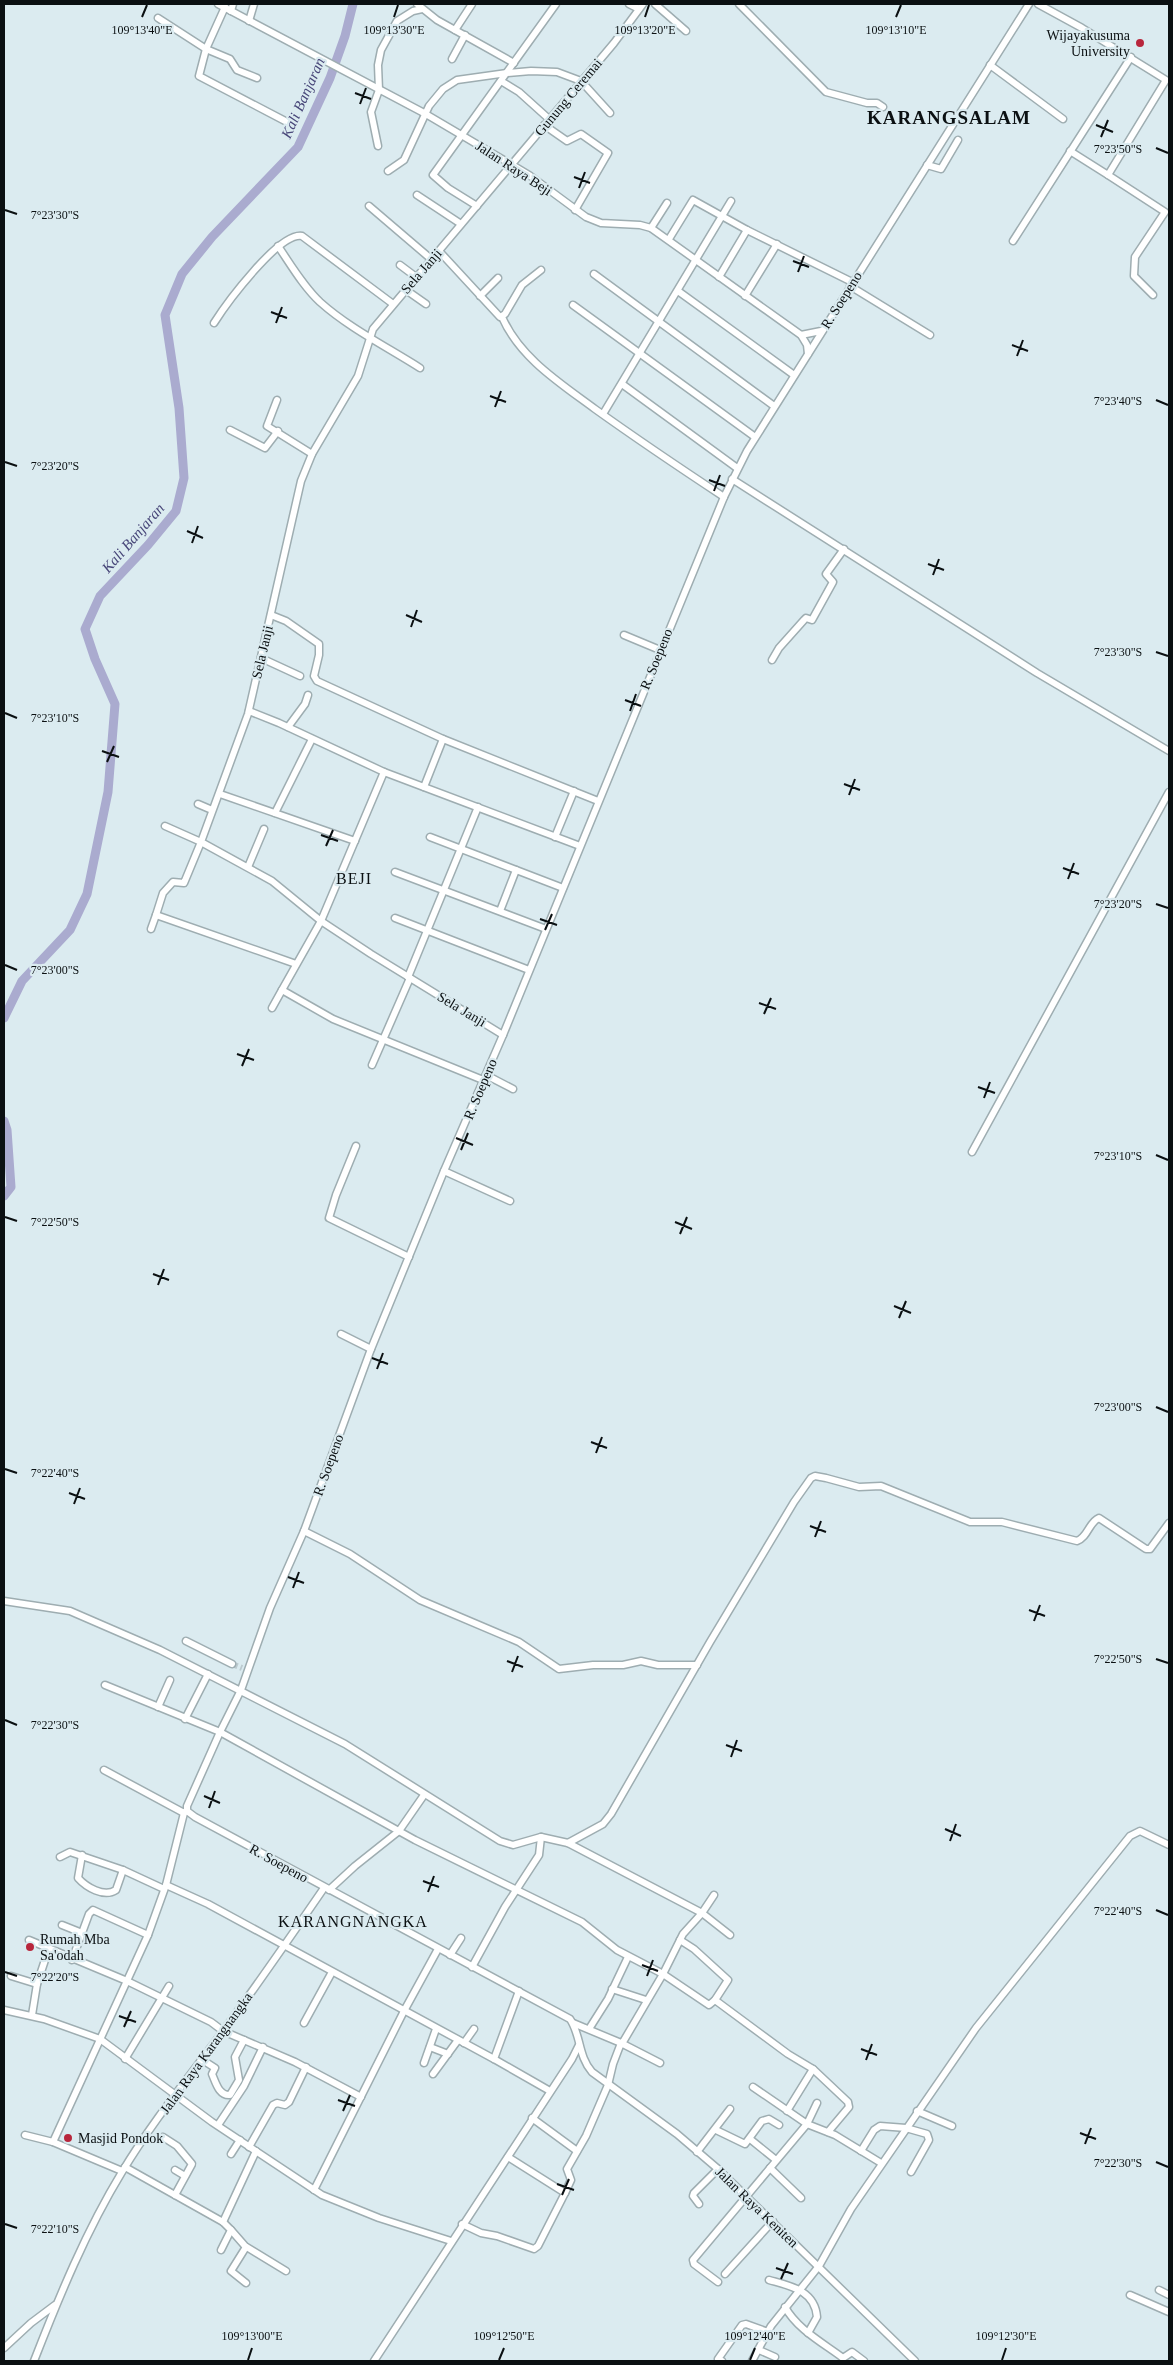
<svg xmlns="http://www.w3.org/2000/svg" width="1173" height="2365" font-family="Georgia,serif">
<rect width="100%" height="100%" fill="#dbebf0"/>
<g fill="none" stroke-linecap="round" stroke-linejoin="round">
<g stroke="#aaabcf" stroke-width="9">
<path d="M4,1018L22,981L70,930L87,894L108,792L115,704L95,659L85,629L100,596L148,545L176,511L184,478L179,408L165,315L182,274L212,237L298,147L330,78L345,36L353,4"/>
<path d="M4,1121L7,1130L11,1187L4,1196"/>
</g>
<path stroke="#bccacf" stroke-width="6" stroke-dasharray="6 3" stroke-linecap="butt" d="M232,1664L242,1668"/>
<g stroke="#9eadb1" stroke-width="9">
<g id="minor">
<path d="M218,4L424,113L529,175L586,217L601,223L640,225L651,228L801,335L807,345L808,354"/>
<path d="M417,4L437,20L514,63"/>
<path d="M629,4L639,9"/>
<path d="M655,4L686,31"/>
<path d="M739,4L826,92L867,103H877L883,107"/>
<path d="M1038,4L1082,28L1166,80L1108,175L1070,151"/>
<path d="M225,7L206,49L199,76L287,122"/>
<path d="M231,11L233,4"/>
<path d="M158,18L206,49L230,59L237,70L257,78"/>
<path d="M249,21L254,4"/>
<path d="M455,30L472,4"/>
<path d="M452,59L465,35"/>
<path d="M990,65L1063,119"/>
<path d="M501,81L519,92L549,119"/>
<path d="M544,125L567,141L581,134L608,153L575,210"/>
<path d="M378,146L371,112L379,90L378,65L381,50L397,21L413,11L422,9"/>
<path d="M927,165L941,169L958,140"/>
<path d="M388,171L404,160L429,106L443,89L457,80L507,73L531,71L557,72L581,81L610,113"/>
<path d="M1108,175L1165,212L1135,257L1134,276L1153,295"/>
<path d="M417,195L461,224"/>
<path d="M369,206L431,259"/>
<path d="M477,206L448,188L433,175L556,4"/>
<path d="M651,228L667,203"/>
<path d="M669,239L693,200L747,230L852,282"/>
<path d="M1013,241L1131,57"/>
<path d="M278,246C291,265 303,286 320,302C349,328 387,347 420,368"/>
<path d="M439,251L500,317L505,314L522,285L541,270"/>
<path d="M400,265L416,277"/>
<path d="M594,274L774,406"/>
<path d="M719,277L747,230"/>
<path d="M850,286L930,335"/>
<path d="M406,290L426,304"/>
<path d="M678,291L794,375"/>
<path d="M480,296L498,278"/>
<path d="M745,296L777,244"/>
<path d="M573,305L755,437"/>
<path d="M502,317C520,358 560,383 595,409C637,439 680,468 724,497"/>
<path d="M214,323C226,304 279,232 302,236L393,304"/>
<path d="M801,335L821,331"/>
<path d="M622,384L737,468"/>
<path d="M277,400L267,426L312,454"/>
<path d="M603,414L731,201"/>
<path d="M230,430L265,448L278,431"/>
<path d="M732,479L1037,673L1169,751"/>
<path d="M271,615L286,621L319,644V655L314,676L317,681L443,739L598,801"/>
<path d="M624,635L660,650"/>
<path d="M261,658L300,676"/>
<path d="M772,660L779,648L804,620L806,618L812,620L833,582L826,574L844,549"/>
<path d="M249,711L279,723L384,772L580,846"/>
<path d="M288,727L305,704L308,695"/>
<path d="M384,772L321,921L282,990L333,1019L483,1080"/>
<path d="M424,787L443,739"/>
<path d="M220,794L355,841"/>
<path d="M198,804L212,810"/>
<path d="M275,813L312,739"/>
<path d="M165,826L201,842L184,883L173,882L163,893L156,915L296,964"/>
<path d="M430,837L563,888"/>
<path d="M555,837L574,791"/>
<path d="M248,867L264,829"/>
<path d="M395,872L546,929"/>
<path d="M500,911L516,870"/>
<path d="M395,918L529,970"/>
<path d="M151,929L156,915"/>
<path d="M408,977L478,807"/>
<path d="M272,1008L282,990"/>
<path d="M503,1035L371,954L321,921L272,881L201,842L248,714L301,481L312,454L358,376L373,329L614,43L643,4"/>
<path d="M372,1065L410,978"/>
<path d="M486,1075L513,1089"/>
<path d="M356,1146L336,1195L329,1218L409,1257"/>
<path d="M972,1152L1169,792"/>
<path d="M444,1171L510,1201"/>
<path d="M341,1334L371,1349"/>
<path d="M304,1531L350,1554L420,1600L519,1642L559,1669L593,1665H623L641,1661L658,1665H697"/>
<path d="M4,1601L70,1611L160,1650L345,1744L500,1841L513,1845L541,1837L568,1843L702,1913L730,1935"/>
<path d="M186,1641L232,1664"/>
<path d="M105,1685L220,1732L415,1840L582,1922L617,1950L663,1974L709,2005L715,2000L728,1980L694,1949L680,1940"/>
<path d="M158,1707L170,1680"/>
<path d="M185,1719L208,1674"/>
<path d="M104,1770L184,1813L186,1811"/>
<path d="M568,1843L603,1824L611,1814L710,1642L794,1502L811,1478L815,1476L826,1478L859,1487L881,1486L970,1522H1002L1077,1541C1088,1537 1089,1522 1099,1518L1146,1549H1150L1169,1523"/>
<path d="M82,1855L78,1878C86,1887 104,1898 116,1890L123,1870"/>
<path d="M60,1857L70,1852L123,1870L164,1889"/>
<path d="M166,1885L208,1904L494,2059"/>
<path d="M329,1890L355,1866L399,1831L424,1795"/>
<path d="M62,1925L82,1933"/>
<path d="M29,1940L127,1981L211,2022L223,2031L295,2062L361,2097"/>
<path d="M450,1955L461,1938"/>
<path d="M72,1960L89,1914L93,1910L148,1935"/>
<path d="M472,1967L505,1907L539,1855L541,1837"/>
<path d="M11,1976L37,1984"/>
<path d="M612,1989L646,2000"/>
<path d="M519,1991L494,2059L550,2091"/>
<path d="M715,2000L788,2054L813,2069L848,2102L849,2107L828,2132"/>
<path d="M4,2010L44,2019L100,2039L212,2122L322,2195L379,2218L451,2241"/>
<path d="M32,2015L37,1984L49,1948"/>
<path d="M304,2023L332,1972"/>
<path d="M573,2023L621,2043L623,2042L663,1974L683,1934L702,1913L714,1895"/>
<path d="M589,2029L608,1999L628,1957"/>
<path d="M464,2043L474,2029"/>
<path d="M430,2047L448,2054"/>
<path d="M125,2059L169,1986"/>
<path d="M201,2059L215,2068L212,2074C216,2083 219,2096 230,2095L239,2080L235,2057L244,2040"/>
<path d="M424,2063L436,2029"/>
<path d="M433,2074L458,2040"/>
<path d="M753,2087L807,2124L817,2103"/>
<path d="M787,2111L813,2069"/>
<path d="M917,2111L952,2126"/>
<path d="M532,2118L577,2151"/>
<path d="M218,2125L244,2086L263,2047"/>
<path d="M716,2130L745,2144L762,2121L769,2119L779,2125"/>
<path d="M25,2135L53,2142"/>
<path d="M163,2137L177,2146L192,2164L175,2195"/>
<path d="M750,2139L776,2160"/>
<path d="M249,2147L273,2105L277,2103L285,2105L289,2102L306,2067"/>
<path d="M861,2151L874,2130L880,2126L906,2128L927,2134L929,2140L911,2172"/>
<path d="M697,2152L730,2109"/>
<path d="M231,2154L240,2140"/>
<path d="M508,2157L565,2193L571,2180L567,2169L586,2136L608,2085L613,2064L621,2043L660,2063"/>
<path d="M125,2167L223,2222L231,2230L221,2250"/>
<path d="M770,2168L801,2198"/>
<path d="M175,2170L185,2176"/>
<path d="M122,2171L53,2142L148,1935L166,1885L184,1813"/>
<path d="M314,2190L404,2011L438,1949"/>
<path d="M699,2204L693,2196L694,2193L718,2169"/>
<path d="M223,2222L256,2151"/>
<path d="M462,2224L481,2233L497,2236L534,2249L538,2246L565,2193"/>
<path d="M231,2230L245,2246L286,2271"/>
<path d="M725,2274L773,2221"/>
<path d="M769,2280C790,2286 815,2290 817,2317L808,2333"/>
<path d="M718,2282L694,2264L693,2260L807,2124L835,2135L881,2163"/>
<path d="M246,2283L231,2271L246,2247"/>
<path d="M1159,2290L1169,2295"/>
<path d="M1130,2295L1169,2312"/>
<path d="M785,2307C797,2329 823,2343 843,2358L852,2352L864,2361"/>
<path d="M4,2348L31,2323L55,2305"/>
<path d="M759,2350L775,2357"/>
<path d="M34,2361C59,2297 86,2231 122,2172C152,2122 189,2077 224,2030C258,1984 291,1936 324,1888"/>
<path d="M374,2361L572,2059L579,2045"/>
<path d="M722,2361L718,2359L742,2325L746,2324L768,2332"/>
<path d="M752,2361L771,2326L819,2266L851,2209L976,2028L1130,1836L1140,1831L1169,1845"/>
<path d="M915,2361L718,2169L677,2134L592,2072C578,2056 581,2035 570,2019L195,1817L187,1811V1806L220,1732L241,1690L270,1608L304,1531L371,1349L444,1171L503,1035L724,497L747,451L1029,4"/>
</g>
</g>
<use href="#minor" stroke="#fff" stroke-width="6"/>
</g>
<path fill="none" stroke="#0b1012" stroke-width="2" d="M142,17L147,5M394,17L398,5M645,17L649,5M896,17L901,5M355,93L371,99M360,104L366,88M1096,125L1113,132M1101,137L1108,120M1156,148L1168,153M574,177L590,183M579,188L585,172M5,210L17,214M793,261L809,267M798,272L804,256M271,312L287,318M276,323L282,307M1012,345L1028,351M1017,356L1023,340M490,396L506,402M1156,400L1168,405M495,407L501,391M5,462L17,466M709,480L725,486M714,491L720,475M187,531L203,538M192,543L198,526M928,564L944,570M933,575L939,559M406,615L422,622M411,627L417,610M1156,652L1168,656M625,700L641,706M630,711L636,694M5,713L17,718M102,751L119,757M107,762L114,746M844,784L860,790M849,795L855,779M321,835L338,841M326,846L333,830M1063,868L1079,874M1068,879L1074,863M1156,904L1168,908M540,919L557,925M545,930L552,914M5,965L17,970M759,1003L776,1009M764,1014L771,998M237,1054L254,1060M242,1066L249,1049M978,1087L995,1093M984,1098L990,1082M456,1138L473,1145M461,1150L468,1133M1156,1155L1168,1160M5,1217L17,1221M675,1222L692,1229M680,1234L687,1217M153,1274L169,1280M158,1285L164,1269M894,1306L911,1313M899,1318L906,1301M372,1358L388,1364M377,1369L383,1353M1156,1407L1168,1412M591,1442L607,1448M596,1453L602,1437M5,1469L17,1473M69,1493L85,1499M74,1504L80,1488M810,1526L826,1532M815,1537L821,1521M288,1577L304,1583M293,1588L299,1572M1029,1610L1045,1616M1034,1621L1040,1605M1156,1659L1168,1663M507,1661L523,1667M512,1672L518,1656M5,1720L17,1725M726,1745L742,1751M731,1757L737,1740M204,1796L220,1803M209,1808L215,1791M945,1829L961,1836M950,1841L956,1824M423,1881L439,1887M428,1892L434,1876M1156,1910L1168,1915M642,1965L658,1971M5,1972L17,1976M647,1976L653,1960M119,2016L136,2022M124,2027L131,2011M861,2049L877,2055M866,2060L872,2044M338,2100L355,2106M343,2111L350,2095M1080,2133L1096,2139M1085,2144L1091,2128M1156,2162L1168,2167M557,2184L574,2190M562,2195L569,2179M5,2224L17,2228M776,2268L793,2274M781,2279L788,2263M248,2360L252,2348M499,2360L504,2348M750,2360L755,2348M1002,2360L1006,2348"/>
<g fill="#b8263c" stroke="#dbebf0" stroke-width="2">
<circle cx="1140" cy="43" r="5"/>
<circle cx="30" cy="1947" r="5"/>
<circle cx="68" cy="2138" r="5"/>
</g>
<g text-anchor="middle" stroke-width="4.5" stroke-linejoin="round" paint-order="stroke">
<g font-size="14" fill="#0b1012" stroke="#dbebf0" text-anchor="start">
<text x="1130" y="40" text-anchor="end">Wijayakusuma<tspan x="1130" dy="16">University</tspan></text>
<text x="40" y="1944">Rumah Mba<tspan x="40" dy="16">Sa'odah</tspan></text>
<text x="78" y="2143">Masjid Pondok</text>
</g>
<g font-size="14" fill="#0b1012" stroke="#dbebf0">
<text transform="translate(568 97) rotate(-50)" y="5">Gunung Ceremai</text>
<text transform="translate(514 168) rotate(33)" y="5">Jalan Raya Beji</text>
<text transform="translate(421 271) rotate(-49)" y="5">Sela Janji</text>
<text transform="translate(841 300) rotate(-58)" y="5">R. Soepeno</text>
<text transform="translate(262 652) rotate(-77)" y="5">Sela Janji</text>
<text transform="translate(656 659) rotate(-68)" y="5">R. Soepeno</text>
<text transform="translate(462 1009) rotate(31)" y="5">Sela Janji</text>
<text transform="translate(480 1089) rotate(-67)" y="5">R. Soepeno</text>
<text transform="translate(328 1465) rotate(-70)" y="5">R. Soepeno</text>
<text transform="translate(279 1863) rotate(29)" y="5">R. Soepeno</text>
<text transform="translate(206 2053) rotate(-54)" y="5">Jalan Raya Karangnangka</text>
<text transform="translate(757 2207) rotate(44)" y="5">Jalan Raya Keniten</text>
</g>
<g font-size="15" font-style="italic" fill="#484779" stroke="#dbebf0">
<text transform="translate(303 98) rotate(-66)" y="5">Kali Banjaran</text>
<text transform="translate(133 538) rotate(-49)" y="5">Kali Banjaran</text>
</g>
<g font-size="16" letter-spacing="1" fill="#0b1012" stroke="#dbebf0">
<text x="354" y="884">BEJI</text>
<text x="353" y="1927">KARANGNANGKA</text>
</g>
<g font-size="19" font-weight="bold" letter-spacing="1" fill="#0b1012" stroke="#dbebf0">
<text x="949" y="124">KARANGSALAM</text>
</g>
</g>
<g font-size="12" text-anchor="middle" fill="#0b1012" stroke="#dbebf0" stroke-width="4.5" stroke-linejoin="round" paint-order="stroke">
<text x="896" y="34">109°13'10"E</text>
<text x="142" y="34">109°13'40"E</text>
<text x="394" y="34">109°13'30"E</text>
<text x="645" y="34">109°13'20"E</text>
<text x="1118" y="153">7°23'50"S</text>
<text x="55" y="219">7°23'30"S</text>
<text x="1118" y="405">7°23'40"S</text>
<text x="55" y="470">7°23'20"S</text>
<text x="1118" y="656">7°23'30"S</text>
<text x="55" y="722">7°23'10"S</text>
<text x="1118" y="908">7°23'20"S</text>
<text x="55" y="974">7°23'00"S</text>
<text x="1118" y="1160">7°23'10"S</text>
<text x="55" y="1226">7°22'50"S</text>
<text x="1118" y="1411">7°23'00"S</text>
<text x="55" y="1477">7°22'40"S</text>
<text x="1118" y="1663">7°22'50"S</text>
<text x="55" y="1729">7°22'30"S</text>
<text x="1118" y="1915">7°22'40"S</text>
<text x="55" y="1981">7°22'20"S</text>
<text x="1118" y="2167">7°22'30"S</text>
<text x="55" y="2233">7°22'10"S</text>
<text x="252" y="2340">109°13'00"E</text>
<text x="504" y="2340">109°12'50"E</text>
<text x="755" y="2340">109°12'40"E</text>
<text x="1006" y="2340">109°12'30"E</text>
</g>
<rect width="1173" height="2365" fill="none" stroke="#0b1012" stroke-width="10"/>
</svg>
